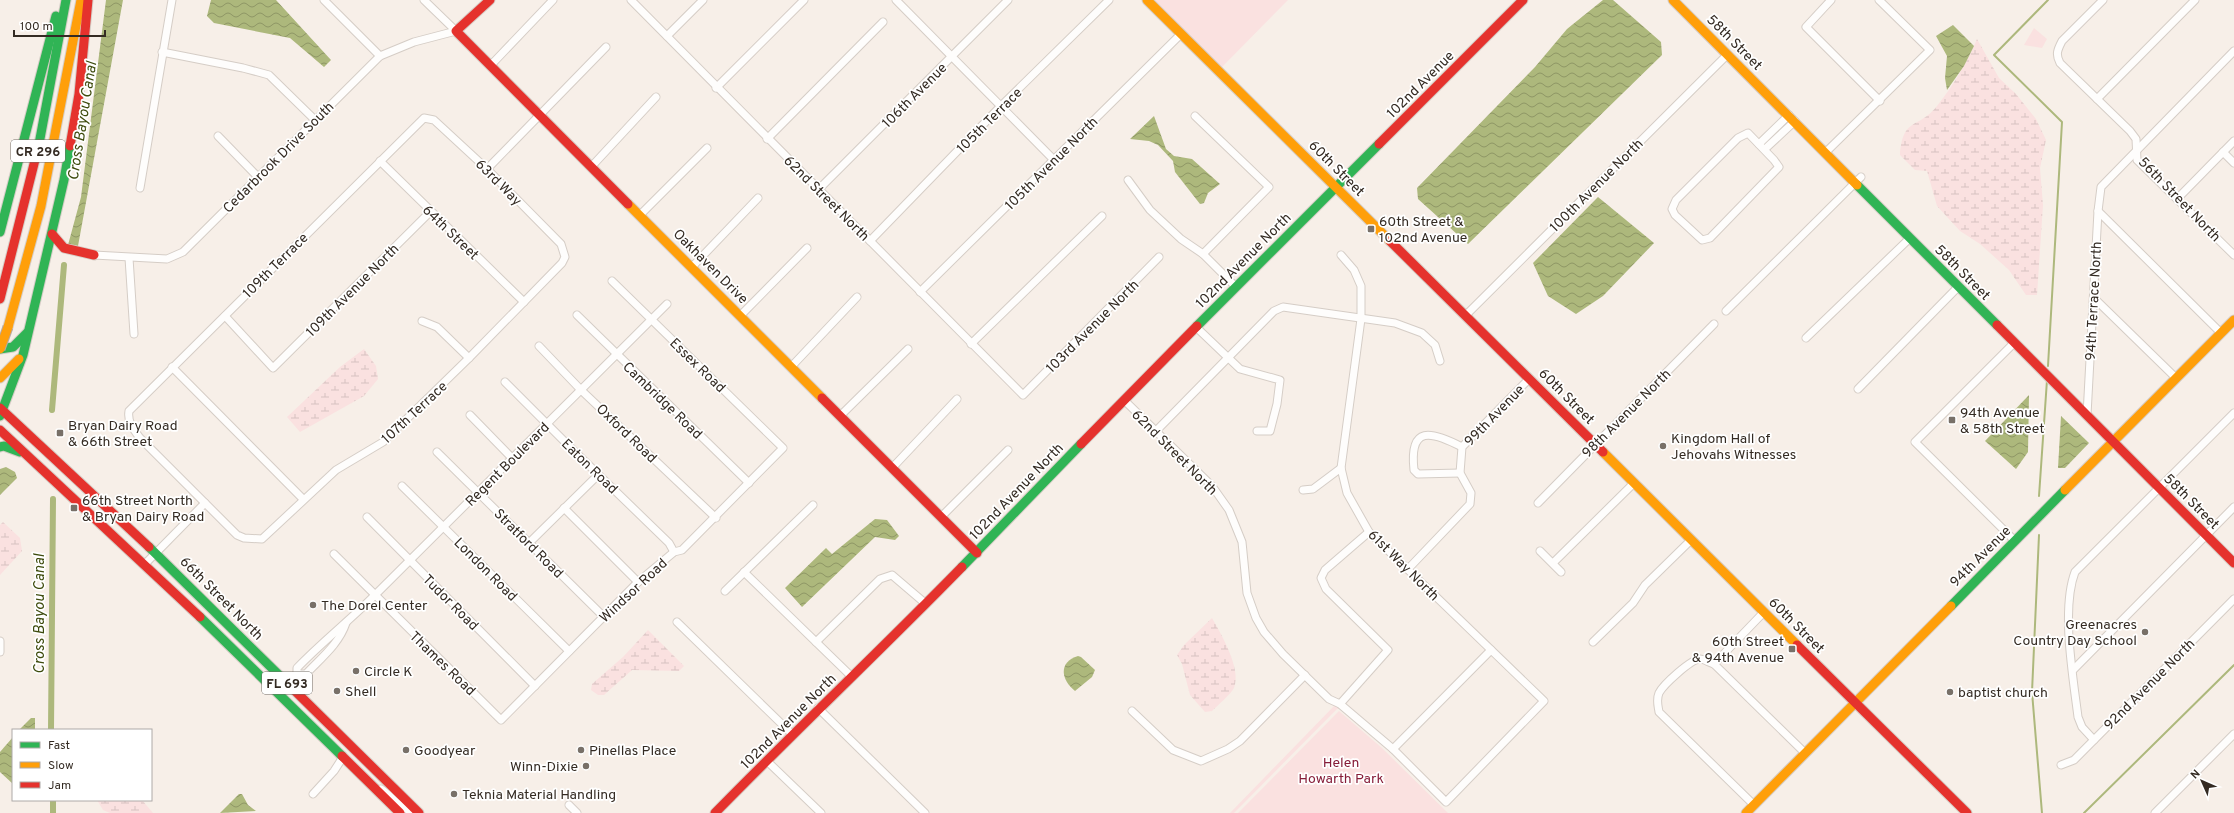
<svg xmlns="http://www.w3.org/2000/svg" width="2234" height="813" font-family="Overpass,sans-serif">
<defs>
<pattern id="wetland-marsh" width="20" height="14" patternUnits="userSpaceOnUse"><rect width="20" height="14" fill="#fae1e0"/><path d="M1 5h8M5 5V1M11 12h8M15 12V8" fill="none" stroke="#d7c1c0"/></pattern>
<pattern id="water-waves" width="16" height="10" patternUnits="userSpaceOnUse"><rect width="16" height="10" fill="#adb87c"/><path d="M0 5q4-4 8 0t8 0" fill="none" stroke="#8e9665"/></pattern>
</defs>
<rect width="100%" height="100%" fill="#f7efe8"/>
<g fill="url(#wetland-marsh)">
<path d="M1977,39L1999,78L2016,94L2036,119L2046,140L2040,168L2043,205L2037,295H2026L2009,270L1980,244L1960,231L1937,206L1927,171L1915,170L1900,155C1903,116 1918,130 1937,106C1953,86 1967,63 1977,39Z"/>
<path d="M364,349L376,366L378,379L364,396L300,432L287,417L340,367Z"/>
<path d="M3,522L20,538L22,551L0,575V525Z"/>
<path d="M1212,618C1221,634 1242,669 1234,688C1231,694 1217,706 1212,711L1205,712L1190,695L1182,664L1177,655L1184,645Z"/>
<path d="M648,630L684,666L679,671L632,670L604,695H598L591,690L592,684L623,657Z"/>
<path d="M97,800H142L153,813H110L103,810Z"/>
</g>
<g fill="#fae1e0">
<path d="M1151,0H1288L1221,68Z"/>
<path d="M2034,28L2047,39L2042,48L2024,45Z"/>
<path d="M1335,705L1339,707L1391,751L1432,793L1384,746L1341,709H1337L1234,813H1230Z"/>
<path d="M1339,711L1382,748L1448,813H1238Z"/>
</g>
<g fill="url(#water-waves)">
<path d="M106,0H123L78,246L68,245L81,197Z"/>
<path d="M211,0H276L331,60L324,67L290,38L214,23L207,16Z"/>
<path d="M1603,0H1613L1661,42L1662,55L1468,244L1418,199L1417,188L1535,67L1567,29Z"/>
<path d="M1953,25L1974,46L1964,66L1947,90L1945,78L1947,56L1936,36Z"/>
<path d="M1154,116L1166,149L1174,156L1192,159L1220,184L1208,193L1204,203L1200,204L1175,172L1173,161L1158,145L1149,141L1130,139Z"/>
<path d="M1598,197L1654,243L1603,296L1576,314L1548,296L1533,263Z"/>
<path d="M2029,395L2028,452L2016,469L1985,441Z"/>
<path d="M2061,416L2089,443L2065,468H2058Z"/>
<path d="M6,467L15,472L17,478L0,495V469Z"/>
<path d="M875,519L887,520L899,536L895,540L875,537L802,607L785,588L826,548L832,554Z"/>
<path d="M1078,656L1081,657L1095,670L1092,677L1075,691C1061,680 1058,662 1078,656Z"/>
<path d="M31,718H35V730H19Z"/>
<path d="M13,737V784L0,772V752Z"/>
<path d="M239,794H242L248,805L256,811L220,813Z"/>
</g>
<g fill="none" stroke-linecap="round" stroke-linejoin="round">
<g stroke="#adb87c" stroke-width="2">
<path d="M2048,0L1994,55L2062,122L2048,366"/>
<path d="M2039,496L2047,380"/>
<path d="M2039,535L2032,692L2042,813"/>
<path d="M2084,813L2234,665"/>
</g>
<g stroke="#adb87c" stroke-width="6">
<path d="M52,410L64,265"/>
<path d="M51,730L53,499"/>
<path d="M53,800V813"/>
</g>
<g stroke="#d5cdc6" stroke-width="9">
<g id="street">
<path d="M324,0L380,56"/>
<path d="M424,0L456,31"/>
<path d="M631,0L1023,395L1159,257"/>
<path d="M896,0L1054,160"/>
<path d="M1831,0L1806,27L1880,101"/>
<path d="M2103,0L2062,41C2058,49 2055,54 2060,63L2130,131L2136,139L2137,160L2234,255"/>
<path d="M667,36L703,0"/>
<path d="M162,52L243,68L269,75L315,120"/>
<path d="M491,65L553,0"/>
<path d="M716,88L804,0"/>
<path d="M2097,99L2195,0"/>
<path d="M1195,116L1269,187L1203,254"/>
<path d="M424,118L434,120L487,169L561,244L565,257L562,263L469,358L383,442L336,470L262,539L244,538L237,535L140,438C134,430 127,422 129,411Z"/>
<path d="M1748,133L1774,160L1779,167L1710,238L1702,240L1675,215L1672,209L1676,200L1738,138Z"/>
<path d="M218,136L258,177"/>
<path d="M767,139L883,22"/>
<path d="M1759,144L1789,115"/>
<path d="M1765,149L1795,121"/>
<path d="M1826,152L1930,50L1879,0"/>
<path d="M2223,152L2234,163"/>
<path d="M380,161L524,302"/>
<path d="M592,166L656,97"/>
<path d="M487,169L606,47"/>
<path d="M1128,180L1150,210L1181,239L1203,254L1236,287"/>
<path d="M140,188L172,0"/>
<path d="M819,189L1008,0"/>
<path d="M2177,199L2234,141"/>
<path d="M2098,211L2221,333"/>
<path d="M640,215L707,148"/>
<path d="M870,241L1001,106L1109,0"/>
<path d="M94,255L167,259L183,252L380,56L414,42L456,31"/>
<path d="M129,258L134,334"/>
<path d="M692,267L758,198"/>
<path d="M920,292L1181,34"/>
<path d="M2094,298L2176,378"/>
<path d="M1726,311L1861,177"/>
<path d="M577,315L749,483"/>
<path d="M225,316L273,368L430,212"/>
<path d="M740,316L807,248"/>
<path d="M1465,316L1727,55"/>
<path d="M422,321L437,327L469,358"/>
<path d="M1196,327L1240,369L1280,380L1277,404L1270,431H1257"/>
<path d="M1806,338L1910,238"/>
<path d="M2014,343L1915,442L2015,541"/>
<path d="M971,344L1102,216"/>
<path d="M539,346L581,390L716,518"/>
<path d="M172,367L303,499"/>
<path d="M791,367L857,297"/>
<path d="M505,382L569,446L669,543L674,552"/>
<path d="M1858,389L1959,286"/>
<path d="M1124,400L1212,486L1229,510L1242,542L1247,593L1256,618L1264,632L1283,654L1329,699L1340,704L1393,749L1446,802L1544,701L1369,532L1347,493L1341,468L1361,319V286L1354,270L1341,255"/>
<path d="M470,415L513,459"/>
<path d="M841,415L908,349"/>
<path d="M2087,415L2098,211L2101,187L2234,51"/>
<path d="M1156,431L1274,311L1283,307L1395,323L1422,333L1435,345L1440,361"/>
<path d="M437,452L604,617"/>
<path d="M893,467L957,399"/>
<path d="M1460,473L1418,474L1414,470C1409,425 1431,431 1462,447"/>
<path d="M402,486L569,651"/>
<path d="M1303,490L1313,489L1341,468"/>
<path d="M1538,503L1714,324"/>
<path d="M564,508L638,582"/>
<path d="M367,517L535,686"/>
<path d="M941,517L1008,450"/>
<path d="M529,543L598,475"/>
<path d="M1540,551L1561,572"/>
<path d="M334,554L501,720L638,582L674,552L682,550L783,448L612,281"/>
<path d="M1553,563L1634,483"/>
<path d="M144,565L205,503"/>
<path d="M1408,569L1470,504L1471,493L1460,473L1462,447L1529,379"/>
<path d="M744,572L852,677"/>
<path d="M725,591L813,505"/>
<path d="M677,622L793,735"/>
<path d="M0,641V652"/>
<path d="M816,642L880,579L892,575L926,604"/>
<path d="M1593,642L1633,603L1645,585L1691,540"/>
<path d="M1714,664L1764,612"/>
<path d="M2073,670L2234,507"/>
<path d="M297,674V668C322,642 349,621 374,596L667,304"/>
<path d="M279,692L297,674H306C321,658 339,644 346,623"/>
<path d="M1340,704L1388,650L1326,589L1321,578L1325,570L1369,532"/>
<path d="M818,708L925,813"/>
<path d="M1132,711L1173,750L1201,761L1228,749L1240,741L1305,675"/>
<path d="M2094,740L2082,727L2078,717C2073,677 2061,609 2075,572L2234,413"/>
<path d="M1393,749L1491,650"/>
<path d="M767,761L821,813"/>
<path d="M2061,765L2074,760L2234,599"/>
<path d="M381,789C393,797 403,813 419,812"/>
<path d="M313,794L334,771L343,757"/>
<path d="M569,805L577,813"/>
<path d="M1754,805L1659,712C1658,705 1656,700 1659,693C1663,685 1691,659 1700,659C1704,659 1710,663 1714,664L1805,753"/>
<path d="M2155,813L2234,734"/>
</g>
</g>
<g stroke="#d5cdc6" stroke-width="11">
<g id="fast">
<path d="M39,144L66,0"/>
<path d="M1857,185L1997,325"/>
<path d="M0,232L56,16"/>
<path d="M1197,326L1379,144"/>
<path d="M0,349L13,347L27,333"/>
<path d="M0,416L23,355L64,180L70,146"/>
<path d="M0,447L4,446L20,452"/>
<path d="M149,547L287,683"/>
<path d="M962,567L1081,444"/>
<path d="M1951,606L2065,490"/>
<path d="M200,617L342,756"/>
</g>
</g>
<g stroke="#d5cdc6" stroke-width="11">
<g id="slow">
<path d="M1147,0L1390,241"/>
<path d="M1673,0L1857,185"/>
<path d="M628,204L822,398"/>
<path d="M8,327L41,206L81,0"/>
<path d="M0,378L19,359"/>
<path d="M1603,452L1797,645"/>
<path d="M2065,490L2234,320"/>
<path d="M1746,813L1951,606"/>
</g>
</g>
<g stroke="#d5cdc6" stroke-width="11">
<g id="jam">
<path d="M490,0L456,31L628,204"/>
<path d="M1379,144L1523,0"/>
<path d="M70,146L79,94L88,0"/>
<path d="M52,234L64,248L94,255"/>
<path d="M1390,241L1603,452"/>
<path d="M0,299L39,144"/>
<path d="M1997,325L2234,563"/>
<path d="M822,398L977,553"/>
<path d="M0,408L149,547"/>
<path d="M0,430L200,617"/>
<path d="M1081,444L1197,326"/>
<path d="M1797,645L1967,813"/>
<path d="M287,683L419,813"/>
<path d="M342,756L400,813"/>
<path d="M715,813C796,730 881,650 962,567"/>
</g>
</g>
<use href="#street" stroke="#fefdfc" stroke-width="7"/>
<use href="#fast" stroke="#30b455" stroke-width="9"/>
<use href="#slow" stroke="#ff9f0a" stroke-width="9"/>
<use href="#jam" stroke="#e5322d" stroke-width="9"/>
<g stroke="#b7a9a3" stroke-width="11" stroke-linecap="butt">
<path id="slow-bridge" d="M0,349L8,327"/>
</g>
<use href="#slow-bridge" stroke="#ff9f0a" stroke-width="9"/>
</g>
<g fill="#787068" stroke="#fff" stroke-width="1.5">
<rect x="1367" y="225" width="8" height="8" rx="2"/>
<rect x="1948" y="416" width="8" height="8" rx="2"/>
<rect x="56" y="429" width="8" height="8" rx="2"/>
<circle cx="1663" cy="446" r="4"/>
<rect x="70" y="504" width="8" height="8" rx="2"/>
<circle cx="313" cy="605" r="4"/>
<circle cx="2145" cy="632" r="4"/>
<rect x="1788" y="645" width="8" height="8" rx="2"/>
<circle cx="356" cy="671" r="4"/>
<circle cx="337" cy="691" r="4"/>
<circle cx="1950" cy="692" r="4"/>
<circle cx="406" cy="750" r="4"/>
<circle cx="581" cy="750" r="4"/>
<circle cx="586" cy="766" r="4"/>
<circle cx="454" cy="794" r="4"/>
</g>
<g text-anchor="middle" stroke-width="3.5" stroke-linejoin="round" paint-order="stroke">
<g fill="#fff" stroke="#716b65" stroke-width="1">
<rect x="11" y="140" width="54" height="22" rx="3"/>
<rect x="262" y="672" width="50" height="22" rx="3"/>
</g>
<g font-size="13" font-weight="bold" fill="#342b23">
<text x="38" y="156">CR 296</text>
<text x="287" y="688">FL 693</text>
</g>
<g font-size="14" fill="#342b23" stroke="#fff">
<text transform="translate(1735 42) rotate(45)" y="5">58th Street</text>
<text transform="translate(1420 84) rotate(-45)" y="5">102nd Avenue</text>
<text transform="translate(914 95) rotate(-45)" y="5">106th Avenue</text>
<text transform="translate(989 120) rotate(-45)" y="5">105th Terrace</text>
<text transform="translate(278 157) rotate(-45)" y="5">Cedarbrook Drive South</text>
<text transform="translate(1051 163) rotate(-45)" y="5">105th Avenue North</text>
<text transform="translate(1337 168) rotate(45)" y="5">60th Street</text>
<text transform="translate(499 182) rotate(45)" y="5">63rd Way</text>
<text transform="translate(1596 185) rotate(-45)" y="5">100th Avenue North</text>
<text transform="translate(827 198) rotate(45)" y="5">62nd Street North</text>
<text transform="translate(2180 199) rotate(46)" y="5">56th Street North</text>
<text transform="translate(451 232) rotate(44)" y="5">64th Street</text>
<text transform="translate(1243 260) rotate(-45)" y="5">102nd Avenue North</text>
<text transform="translate(275 265) rotate(-45)" y="5">109th Terrace</text>
<text transform="translate(711 266) rotate(45)" y="5">Oakhaven Drive</text>
<text transform="translate(1963 272) rotate(45)" y="5">58th Street</text>
<text transform="translate(352 290) rotate(-45)" y="5">109th Avenue North</text>
<text transform="translate(2093 301) rotate(-87)" y="5">94th Terrace North</text>
<text transform="translate(1092 326) rotate(-45)" y="5">103rd Avenue North</text>
<text transform="translate(698 365) rotate(44)" y="5">Essex Road</text>
<text transform="translate(1567 396) rotate(45)" y="5">60th Street</text>
<text transform="translate(663 400) rotate(44)" y="5">Cambridge Road</text>
<text transform="translate(414 412) rotate(-43)" y="5">107th Terrace</text>
<text transform="translate(1626 413) rotate(-45)" y="5">98th Avenue North</text>
<text transform="translate(1494 415) rotate(-46)" y="5">99th Avenue</text>
<text transform="translate(627 433) rotate(44)" y="5">Oxford Road</text>
<text transform="translate(1175 452) rotate(45)" y="5">62nd Street North</text>
<text transform="translate(507 464) rotate(-45)" y="5">Regent Boulevard</text>
<text transform="translate(590 466) rotate(44)" y="5">Eaton Road</text>
<text transform="translate(1016 491) rotate(-46)" y="5">102nd Avenue North</text>
<text transform="translate(2192 501) rotate(45)" y="5">58th Street</text>
<text transform="translate(529 543) rotate(45)" y="5">Stratford Road</text>
<text transform="translate(1980 556) rotate(-45)" y="5">94th Avenue</text>
<text transform="translate(1404 565) rotate(45)" y="5">61st Way North</text>
<text transform="translate(486 569) rotate(45)" y="5">London Road</text>
<text transform="translate(633 590) rotate(-43)" y="5">Windsor Road</text>
<text transform="translate(222 598) rotate(45)" y="5">66th Street North</text>
<text transform="translate(451 602) rotate(45)" y="5">Tudor Road</text>
<text transform="translate(1797 625) rotate(45)" y="5">60th Street</text>
<text transform="translate(443 663) rotate(44)" y="5">Thames Road</text>
<text transform="translate(2149 684) rotate(-45)" y="5">92nd Avenue North</text>
<text transform="translate(788 721) rotate(-45)" y="5">102nd Avenue North</text>
</g>
<g font-size="14" fill="#342b23" stroke="#fff" text-anchor="start">
<text x="1379" y="226">60th Street &amp;<tspan x="1379" dy="16">102nd Avenue</tspan></text>
<text x="1960" y="417">94th Avenue<tspan x="1960" dy="16">&amp; 58th Street</tspan></text>
<text x="68" y="430">Bryan Dairy Road<tspan x="68" dy="16">&amp; 66th Street</tspan></text>
<text x="1671" y="443">Kingdom Hall of<tspan x="1671" dy="16">Jehovahs Witnesses</tspan></text>
<text x="82" y="505">66th Street North<tspan x="82" dy="16">&amp; Bryan Dairy Road</tspan></text>
<text x="321" y="610">The Dorel Center</text>
<text x="2137" y="629" text-anchor="end">Greenacres<tspan x="2137" dy="16">Country Day School</tspan></text>
<text x="1784" y="646" text-anchor="end">60th Street<tspan x="1784" dy="16">&amp; 94th Avenue</tspan></text>
<text x="364" y="676">Circle K</text>
<text x="345" y="696">Shell</text>
<text x="1958" y="697">baptist church</text>
<text x="414" y="755">Goodyear</text>
<text x="589" y="755">Pinellas Place</text>
<text x="578" y="771" text-anchor="end">Winn-Dixie</text>
<text x="462" y="799">Teknia Material Handling</text>
</g>
<g font-size="14" fill="#861d39" stroke="#fff">
<text x="1341" y="767">Helen<tspan x="1341" dy="16">Howarth Park</tspan></text>
</g>
<g font-size="15" font-style="italic" fill="#3e4b0d" stroke="#fff">
<text transform="translate(82 121) rotate(-81)" y="5">Cross Bayou Canal</text>
<text transform="translate(39 614) rotate(-90)" y="5">Cross Bayou Canal</text>
</g>
</g>
<rect x="12" y="729" width="140" height="72" fill="#ffffff" stroke="#aeaaa7"/>
<rect x="20" y="742" width="20" height="6" fill="#30b455" stroke="#aeaaa7"/>
<text x="48" y="749" font-size="12" fill="#342b23">Fast</text>
<rect x="20" y="762" width="20" height="6" fill="#ff9f0a" stroke="#aeaaa7"/>
<text x="48" y="769" font-size="12" fill="#342b23">Slow</text>
<rect x="20" y="782" width="20" height="6" fill="#e5322d" stroke="#aeaaa7"/>
<text x="48" y="789" font-size="12" fill="#342b23">Jam</text>
<g transform="translate(2202 781) rotate(315)" stroke="#ffffff" stroke-width="3" paint-order="stroke">
<path d="M0-3L7 15L0 10L-7 15Z" fill="#342b23"/>
<text y="-6" font-size="11" font-weight="bold" text-anchor="middle" fill="#342b23">N</text>
</g>
<path d="M14 30v6h91v-6" fill="none" stroke="#342b23" stroke-width="2"/>
<text x="20" y="30" font-size="12" fill="#342b23" stroke="#ffffff" stroke-width="3" paint-order="stroke">100 m</text>
</svg>
